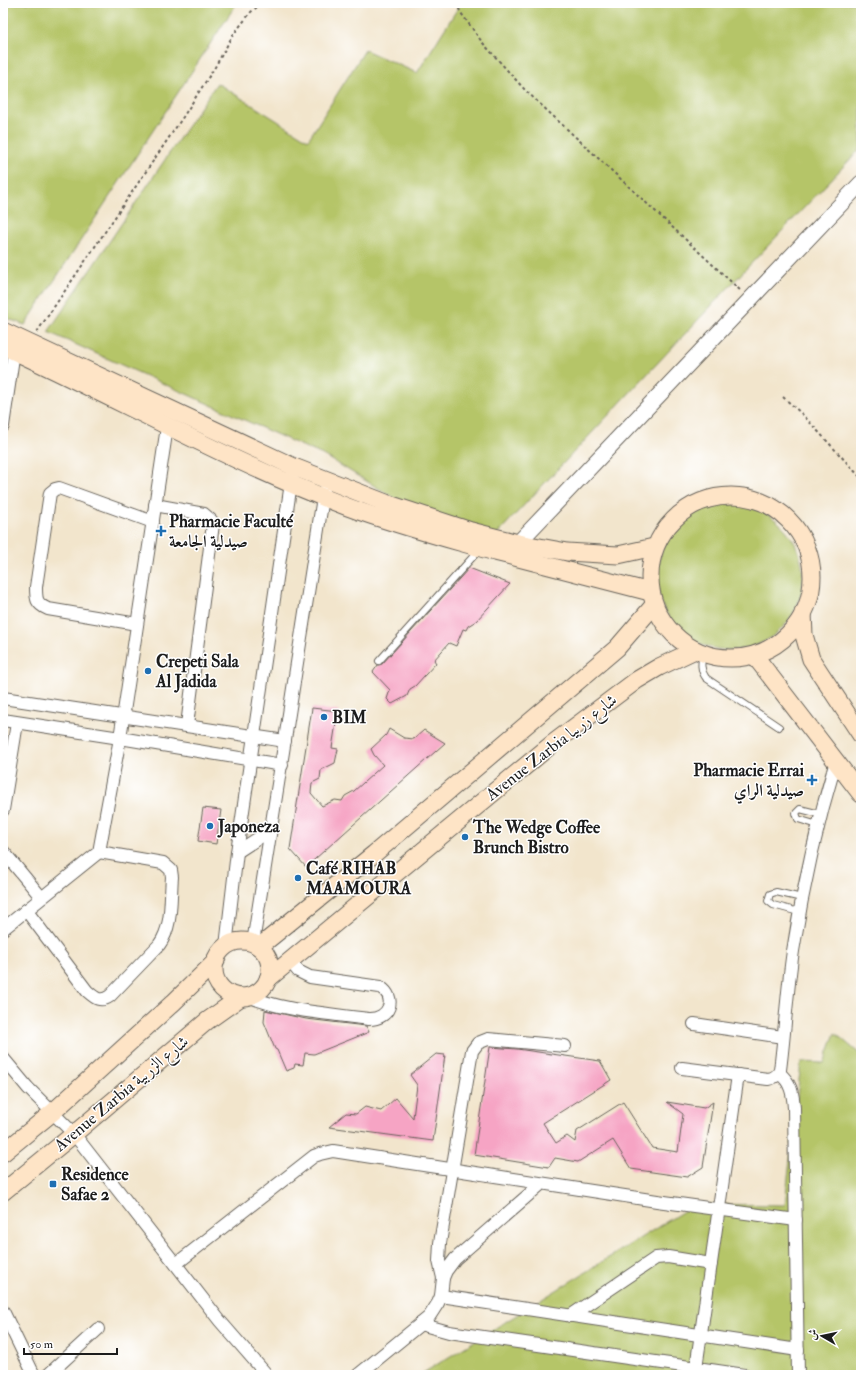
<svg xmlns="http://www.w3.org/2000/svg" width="864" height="1378" font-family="'IM FELL Double Pica',Amiri,serif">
<rect width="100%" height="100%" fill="#fff"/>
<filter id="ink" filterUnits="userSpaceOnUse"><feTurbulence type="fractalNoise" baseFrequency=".025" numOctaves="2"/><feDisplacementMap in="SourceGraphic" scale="8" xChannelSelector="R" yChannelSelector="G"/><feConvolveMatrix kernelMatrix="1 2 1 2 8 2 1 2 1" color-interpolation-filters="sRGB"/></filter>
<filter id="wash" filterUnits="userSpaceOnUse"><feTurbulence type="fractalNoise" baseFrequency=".012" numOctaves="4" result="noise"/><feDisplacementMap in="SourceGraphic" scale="16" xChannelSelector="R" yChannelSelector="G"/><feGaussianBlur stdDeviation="0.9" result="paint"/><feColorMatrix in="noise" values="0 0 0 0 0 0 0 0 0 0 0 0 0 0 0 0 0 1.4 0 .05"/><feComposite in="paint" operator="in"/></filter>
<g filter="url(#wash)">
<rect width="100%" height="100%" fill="#f2e5cc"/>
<g fill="#b5c568" stroke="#687042">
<path d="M3,3H237L25,325L3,317Z"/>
<path d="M461,3H861V148L744,271L481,551L327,457L48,332L217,83L308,140L365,50L417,73Z"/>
<circle cx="730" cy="577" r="73"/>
<path d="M835,1033L861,1055V1375H420L695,1204L785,1205L801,1062L824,1063Z"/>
</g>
<g id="blocks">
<g fill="#f6a4c4">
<path d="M469,568L510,584L476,621L468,626L466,630L463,629L456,646L449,643L434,660L436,663L415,686L410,689L407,696L392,704L387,699L390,690L373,672L378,665L382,664Z"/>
<path d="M312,708L338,711L332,748L338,749L335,763L321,770L320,779L312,783L311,793L322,806L335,800L342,801L345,796L354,791L383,765L374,755L371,749L386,735L389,729L404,738L414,739L424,730L445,743L306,867L290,849Z"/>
<path d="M203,808L221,810L216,844L198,841Z"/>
<path d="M265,1010L306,1019L366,1026L369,1032L314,1054L305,1053L303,1065L295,1064L294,1068L286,1071L277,1050L275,1049L264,1022Z"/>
<path d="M490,1047L517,1049L600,1061L611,1080L543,1123L556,1143L567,1136L575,1142L577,1131L623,1102L652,1148L678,1152L683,1114L667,1102L704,1108L713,1102L703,1167L687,1177L631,1169L613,1140L578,1162L555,1158L549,1167L474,1155Z"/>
<path d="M436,1054L445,1055L433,1141L329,1127L346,1113L356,1114L365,1107L381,1111L396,1098L413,1118L417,1085L410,1075Z"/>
</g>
</g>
</g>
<g filter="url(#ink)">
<use href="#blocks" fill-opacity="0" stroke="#67625a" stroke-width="1"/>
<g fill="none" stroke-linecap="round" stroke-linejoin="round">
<g stroke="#67625a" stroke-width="8">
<g id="service">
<path d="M703,653C701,663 700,670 706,678L779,727"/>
<path d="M379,661L480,549"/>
<path d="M818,825L798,819L796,813L800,809L820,814"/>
<path d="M799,912L773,905L768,901L770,894L776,892L802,898"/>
</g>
</g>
<g stroke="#67625a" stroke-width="14">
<g id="minor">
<path d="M3,426L14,351"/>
<path d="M155,505L204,514L211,520L213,524L187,725"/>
<path d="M137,624L48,609C36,604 36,599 36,587L50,493L55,489L59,488L153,522"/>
<path d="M3,698L285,741"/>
<path d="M3,720L120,738L282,765"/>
<path d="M3,810L17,723"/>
<path d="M3,851L41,897"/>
<path d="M237,852L271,830"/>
<path d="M26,910L87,991C95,998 100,1003 110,996L159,945C173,926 170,900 172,877L171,870L163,863L99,852"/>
<path d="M3,929L99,852L120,738L167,427"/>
<path d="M253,943L324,491"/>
<path d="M226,946L237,852L292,476"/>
<path d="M248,996C286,1012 328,1013 368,1019C389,1020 398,998 380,987L310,977L298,971L290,961"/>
<path d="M694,1024L783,1037"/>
<path d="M3,1058L28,1088L74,1134L220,1321L267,1375"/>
<path d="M682,1068L768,1079C775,1078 778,1075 780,1070C785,1030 787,991 793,951C803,887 817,824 836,761"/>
<path d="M779,1073C791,1082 793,1094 794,1108L798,1375"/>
<path d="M176,1264L314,1156L320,1154L333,1151L657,1201L796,1220"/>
<path d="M443,1278L439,1261L440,1243L472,1051L478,1043L488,1039L565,1046"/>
<path d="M441,1296L798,1350"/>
<path d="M3,1311L34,1375"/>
<path d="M570,1316L656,1258L668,1257L711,1264"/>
<path d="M420,1324L449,1332L745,1375"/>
<path d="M48,1375L98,1329"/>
<path d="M358,1375L429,1317L438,1303L441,1296L443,1278L446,1271L455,1259L541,1184"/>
<path d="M695,1375L738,1075"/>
</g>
</g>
<g stroke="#67625a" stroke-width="17">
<path id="tertiary" d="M518,543L861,183"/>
</g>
<g stroke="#67625a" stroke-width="19">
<g id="secondary">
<path d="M3,331L294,467L386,503L471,531L518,543L567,552L618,555L654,547"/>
<path d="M3,346C119,399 229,462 348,507C396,525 446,538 495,552C547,565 599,579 650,592"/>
<circle cx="731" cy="577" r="81"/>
<path d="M803,613L804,635L811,659L861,735"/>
<path d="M754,655L861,794"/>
<circle cx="242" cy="969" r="28"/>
<path d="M259,947L374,854L617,648L654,605"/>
<path d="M268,979L552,744L637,680L659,667L695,650"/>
<path d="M3,1153L53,1112L174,1002L216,961"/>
<path d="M3,1192L74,1134L207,1021L241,997"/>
</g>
</g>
<g stroke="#67625a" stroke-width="2" stroke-dasharray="3 3" stroke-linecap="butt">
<path d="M456,3L461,13L482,42L525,90L741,291"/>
<path d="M37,332L183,117L215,67L233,35L251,12L262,3"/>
<path d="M783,397L803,415L861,478"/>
</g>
<use href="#service" stroke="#fff" stroke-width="6"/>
<use href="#minor" stroke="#fff" stroke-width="12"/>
<use href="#tertiary" stroke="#fff" stroke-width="15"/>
<use href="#secondary" stroke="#fee4c6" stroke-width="17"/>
</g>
</g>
<g fill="#1f6fb2" stroke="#fff" stroke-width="1.5">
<path d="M159 525h4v4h4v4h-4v4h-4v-4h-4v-4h4z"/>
<circle cx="148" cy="671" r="4"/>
<circle cx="324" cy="717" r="4"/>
<path d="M810 774h4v4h4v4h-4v4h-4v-4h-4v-4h4z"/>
<circle cx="210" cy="826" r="4"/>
<circle cx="465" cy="837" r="4"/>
<circle cx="298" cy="878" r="4"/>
<rect x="49" y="1180" width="8" height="8" rx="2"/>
</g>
<g text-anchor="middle" stroke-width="3" stroke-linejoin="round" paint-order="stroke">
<g font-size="17" font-weight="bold" fill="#1c1c1c" stroke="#fff" text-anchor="start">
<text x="169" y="527">Pharmacie Faculté<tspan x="169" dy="20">صيدلية الجامعة</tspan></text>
<text x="156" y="667">Crepeti Sala<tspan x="156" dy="20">Al Jadida</tspan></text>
<text x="332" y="723">BIM</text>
<text x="804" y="776" text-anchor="end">Pharmacie Errai<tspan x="804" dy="20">صيدلية الراي</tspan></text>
<text x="218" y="832">Japoneza</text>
<text x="473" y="833">The Wedge Coffee<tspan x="473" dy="20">Brunch Bistro</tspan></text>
<text x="306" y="874">Café RIHAB<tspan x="306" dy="20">MAAMOURA</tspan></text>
<text x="61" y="1180">Residence<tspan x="61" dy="20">Safae 2</tspan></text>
</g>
<g font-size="17" fill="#1c1c1c" stroke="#fff">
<text transform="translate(551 747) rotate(-38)" y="6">Avenue Zarbia شارع زربيا</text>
<text transform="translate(121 1093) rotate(-40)" y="6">Avenue Zarbia شارع الزربية</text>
</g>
</g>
<rect width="864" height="1378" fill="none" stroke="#fff" stroke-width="16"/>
<g transform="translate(822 1336) rotate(279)" stroke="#ffffff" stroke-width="3" paint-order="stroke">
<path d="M0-3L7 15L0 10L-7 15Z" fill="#1c1c1c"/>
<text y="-6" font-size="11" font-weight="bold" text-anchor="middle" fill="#1c1c1c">ش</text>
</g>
<path d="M24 1348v6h93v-6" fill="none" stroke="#1c1c1c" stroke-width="2"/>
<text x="30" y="1348" font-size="12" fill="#1c1c1c" stroke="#ffffff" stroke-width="3" paint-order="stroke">50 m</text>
</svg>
